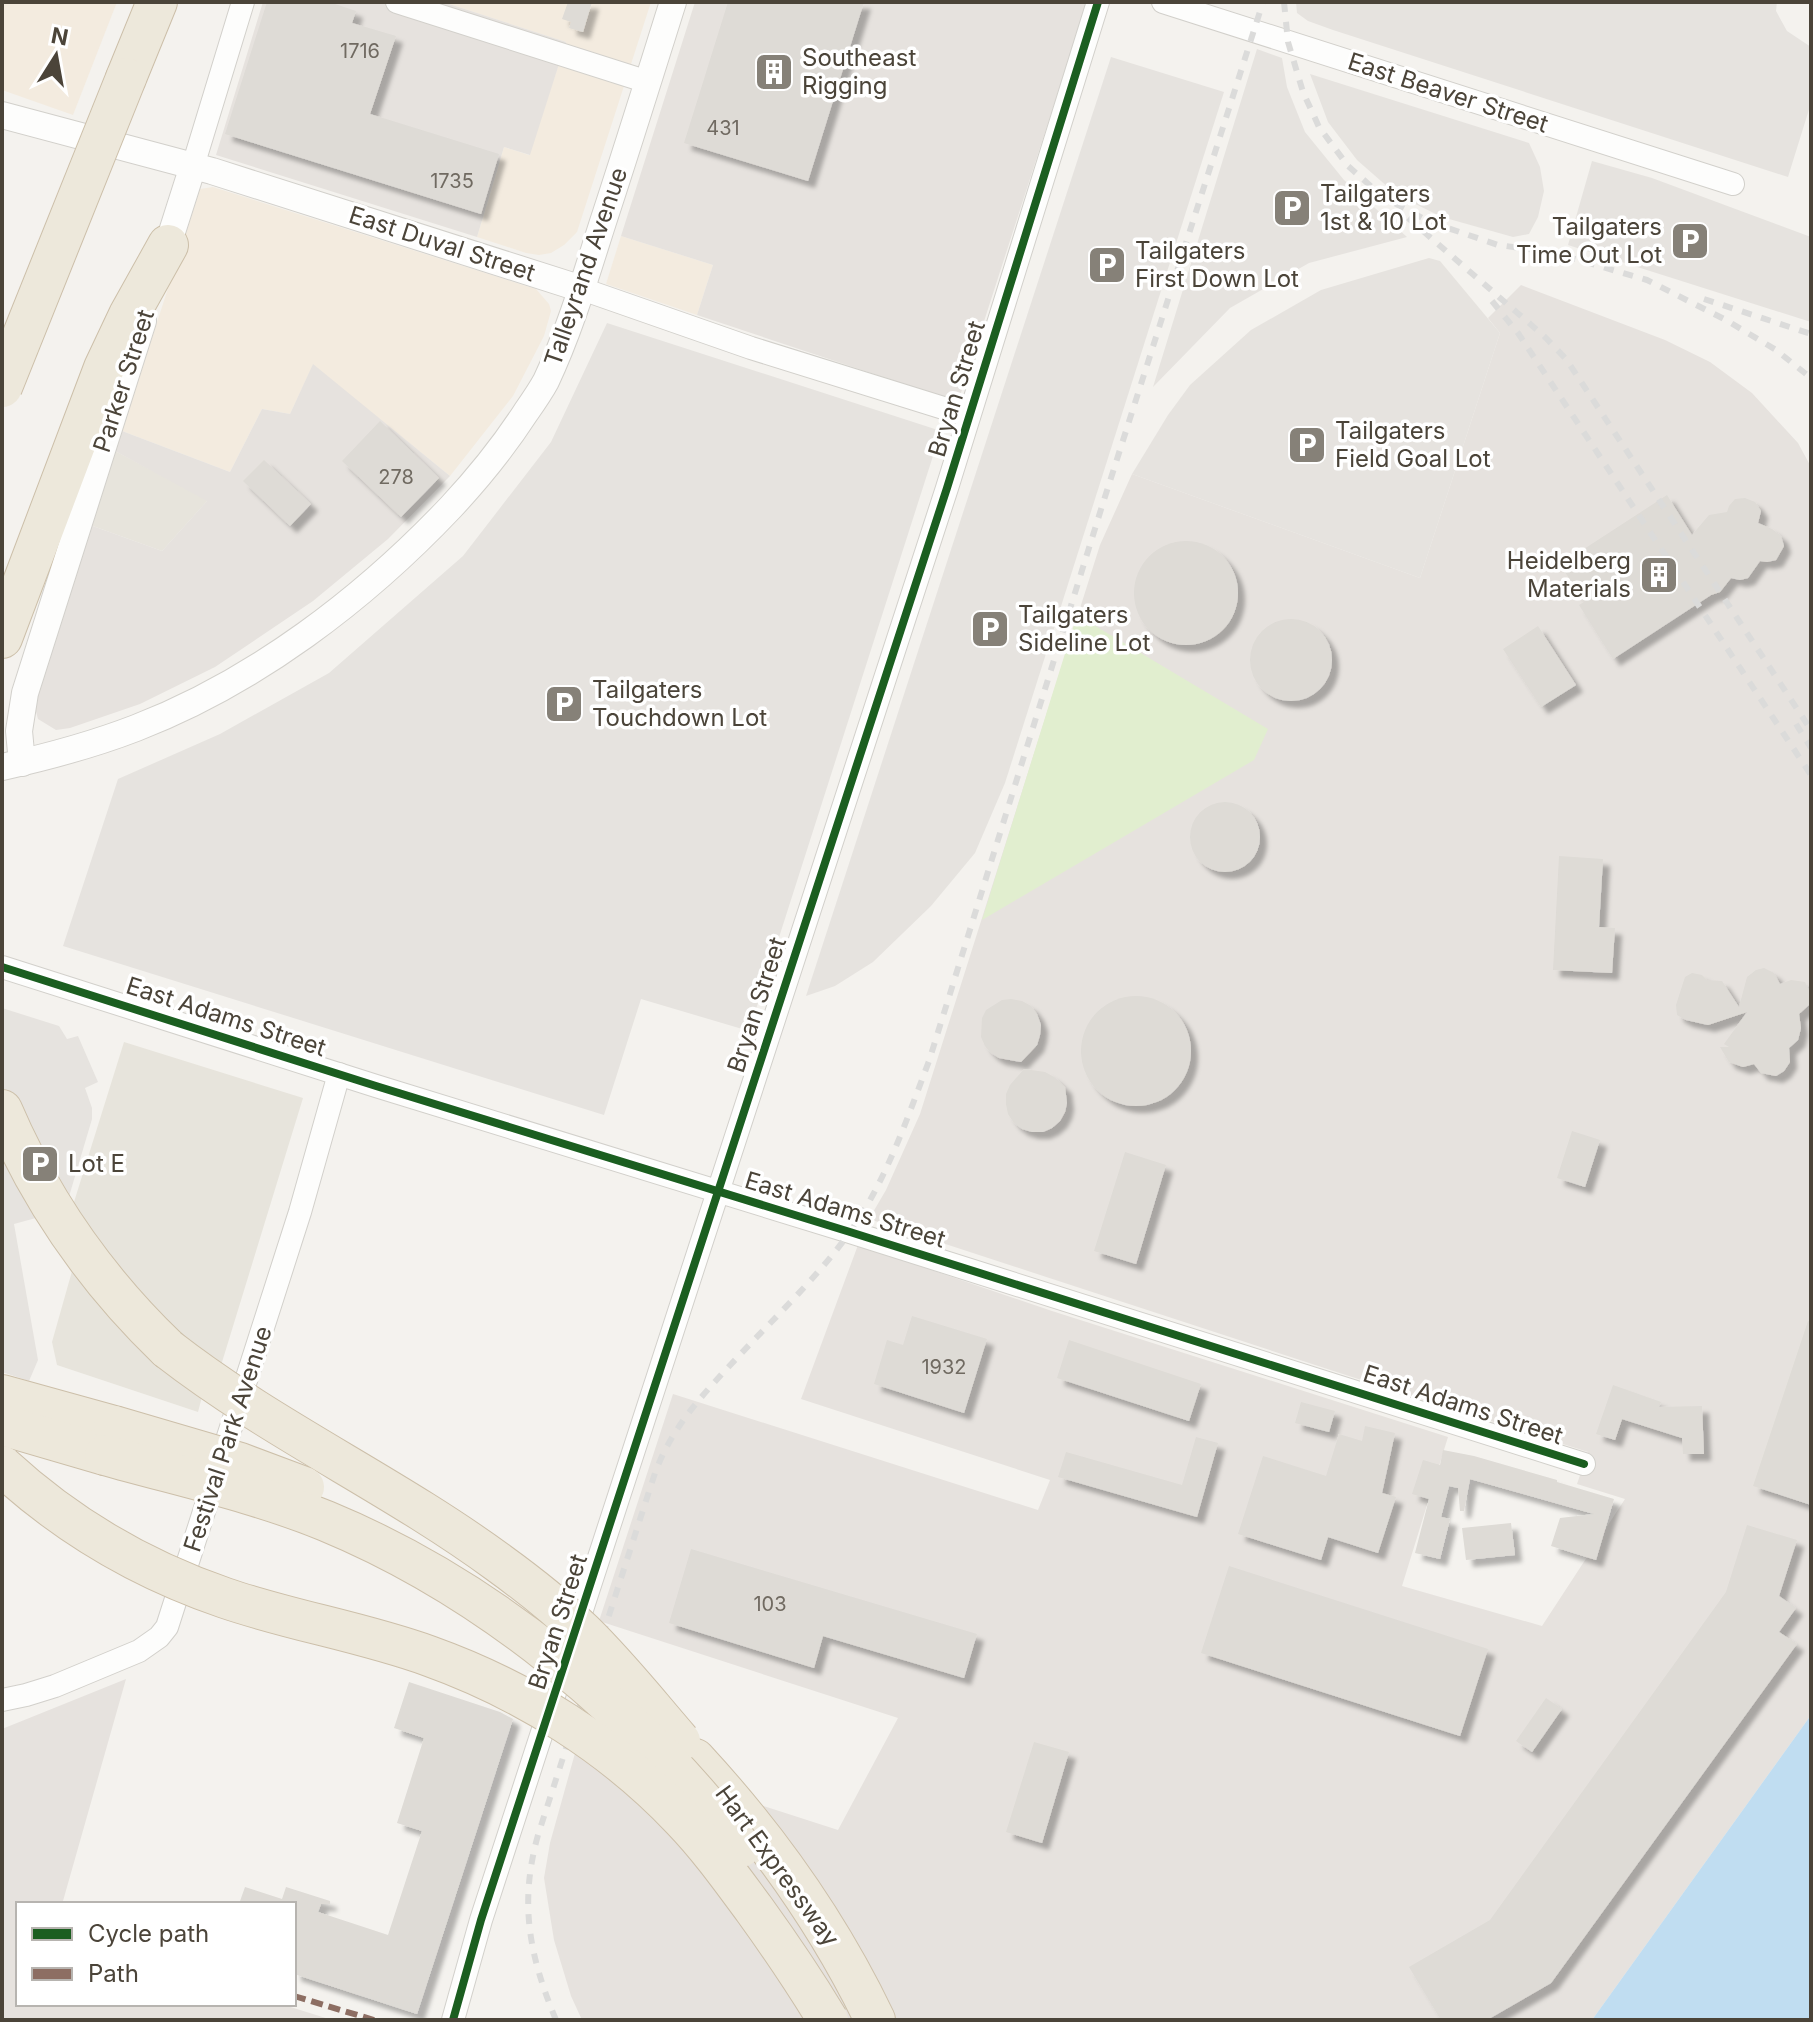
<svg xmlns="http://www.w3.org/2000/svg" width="1813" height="2022" font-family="Inter,sans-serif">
<defs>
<filter id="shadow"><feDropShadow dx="7" dy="7" stdDeviation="2" flood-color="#0004"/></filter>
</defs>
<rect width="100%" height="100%" fill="#f4f2ee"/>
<g fill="#e7e4dc">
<path d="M115,451L208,500L162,551L90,525Z"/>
<path d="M124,1042L303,1098L219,1372L209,1370L198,1412L57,1365L52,1342L76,1257L59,1250Z"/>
</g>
<g fill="#f3ebdf">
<path d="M2,2H117L73,115L2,90Z"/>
<path d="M443,2H651L577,232L564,245L551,253L539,255L526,253L477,237L504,147L529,155L566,42Z"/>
<path d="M213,187L536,289L549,304L551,311L544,336L513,396L450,476L313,365L290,414L262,409L230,472L122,431L200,189Z"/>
<path d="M621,236L713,265L697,315L606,284Z"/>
</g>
<g fill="#e6e2de">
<path d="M263,2H443L566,42L530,155L504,147L477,237L216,155Z"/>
<path d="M695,2H1087L958,402L697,315L713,265L621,236Z"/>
<path d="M1521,285L1665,340L1710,362L1752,393L1798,443L1811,467V1715L1592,2020H582L571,1996L554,1940L544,1878L550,1843L577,1746L838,1830L898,1718L599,1621L673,1394L1038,1510L1050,1480L801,1399L858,1245L1052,1311L1448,1437L1402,1586L1542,1626L1625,1499L1577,1484L1588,1452L1352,1377L869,1219L886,1190L920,1114L1100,545L1132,474L1420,578L1500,333L1488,318Z"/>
<path d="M313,364L450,476L388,539L313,601L215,667L140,704L70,728L56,730L38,719L34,704L90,525L162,551L207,501L115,451L122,431L230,472L262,409L290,414Z"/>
<path d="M126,1679L63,1901L73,1904H18V2004H281L332,2020H2V1729Z"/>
</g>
<path fill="#e1eecf" d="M1077,615L1268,729L1254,760L982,920Z"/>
<g fill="#e6e3df">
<path d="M1296,2H1777L1776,11L1787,31L1811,47V103L1788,177L1333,30L1308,21L1297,13Z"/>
<path d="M1257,49L1282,58L1287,87L1305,132L1344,180L1407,237L1309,263L1230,308L1153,387Z"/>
<path d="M1111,57L1224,92L1005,783L975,853L931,906L873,962L835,986L806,996Z"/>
<path d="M1310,74L1529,143L1540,167L1544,191L1538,217L1529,234L1513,237L1442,217L1397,195L1357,160L1328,122Z"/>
<path d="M1592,161L1652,178L1811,237V322L1568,245Z"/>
<path d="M1429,258L1440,261L1500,333L1420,578L1132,474L1168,415L1190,385L1251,330L1321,290Z"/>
<path d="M607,323L941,431L749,1031L641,999L604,1115L63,946L118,779L220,734L329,673L463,556L551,442Z"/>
<path d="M2,1008L59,1026L67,1039L78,1036L98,1082L85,1088L92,1108V1119L65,1210L14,1224L38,1360L29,1381L2,1372Z"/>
</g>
<path fill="#c0ddf1" d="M1811,1715V2020H1592Z"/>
<g fill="#dedbd6" filter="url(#shadow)">
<path d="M267,2H329L356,11L352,23L396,36L370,114L499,154L481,214L225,134Z"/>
<path d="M568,2H592L583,32L569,28L571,22L562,19Z"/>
<path d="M728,2H864L808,181L684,143Z"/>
<path d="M380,421L439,478L401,517L342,461Z"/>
<path d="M264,460L311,504L290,526L243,481Z"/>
<path d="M1667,495L1692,535L1709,515L1727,512L1729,506L1735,499L1745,498L1755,502L1761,511L1758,523L1772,529L1781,536L1784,546L1776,560L1767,562L1760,561L1748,578L1740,580L1731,578L1720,592L1711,595L1613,659L1579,605L1584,602L1565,572L1589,558L1584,549Z"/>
<circle cx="1186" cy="593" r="52"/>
<circle cx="1291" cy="660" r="41"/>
<path d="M1538,626L1576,685L1541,707L1503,649Z"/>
<circle cx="1225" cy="837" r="35"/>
<path d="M1559,856L1603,859L1599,927L1615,928L1612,973L1553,970Z"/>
<path d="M1764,968L1774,973L1780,984L1791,980L1805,982L1811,994L1809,1005L1799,1014L1801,1028L1798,1040L1789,1048L1790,1062L1784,1071L1776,1076L1761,1073L1754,1064L1743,1067L1729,1062L1720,1047H1729L1724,1044L1747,1012L1708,1025L1686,1020L1677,1015L1676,1005L1685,977L1692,973L1702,975L1707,980L1722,981L1739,1007L1747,977L1756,970Z"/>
<circle cx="1136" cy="1051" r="55"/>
<path d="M1011,999L1022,1001L1031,1006L1037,1014L1041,1025L1040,1035L1037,1045L1021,1062L999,1058L991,1053L985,1046L981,1037L982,1018L986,1010L1002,1000Z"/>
<path d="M1024,1069L1045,1072L1054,1077L1065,1087L1067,1103L1065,1112L1060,1121L1052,1128L1043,1132H1032L1022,1129L1014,1123L1008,1114L1006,1104V1094L1010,1085Z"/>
<path d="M1572,1131L1600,1140L1585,1187L1557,1178Z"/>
<path d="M1125,1152L1166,1165L1136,1264L1094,1251Z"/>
<path d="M912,1316L987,1339L964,1413L874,1384L887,1340L903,1345Z"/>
<path d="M1808,1321L1811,1322V1505L1753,1486Z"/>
<path d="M1069,1340L1201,1384L1189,1421L1057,1378Z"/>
<path d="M1613,1385L1661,1402L1659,1407L1702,1406L1704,1454H1683L1682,1438L1622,1419L1615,1440L1596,1434Z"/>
<path d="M1301,1402L1335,1411L1329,1432L1295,1423Z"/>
<path d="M1365,1426L1395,1433L1382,1493L1396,1497L1378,1553L1328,1537L1321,1560L1238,1534L1263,1456L1326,1476L1339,1434L1362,1441Z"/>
<path d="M1196,1437L1218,1443L1197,1517L1058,1477L1066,1452L1182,1485Z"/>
<path d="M1443,1450L1474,1456L1557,1480V1482L1614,1499L1596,1560L1551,1546L1560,1518L1594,1514L1470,1479L1464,1511H1460L1458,1488L1449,1486L1441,1517L1450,1519L1440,1559L1415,1553L1429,1499L1412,1494L1423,1460L1440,1465Z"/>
<path d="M1511,1523L1515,1555L1466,1560L1462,1528Z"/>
<path d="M1747,1525L1797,1540L1779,1596L1796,1608L1779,1632L1797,1644L1551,1983L1487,2020H1441L1409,1967L1490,1920L1726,1592Z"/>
<path d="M691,1549L977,1634L964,1678L823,1636L814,1668L669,1623Z"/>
<path d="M1229,1566L1488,1649L1460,1736L1201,1653Z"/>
<path d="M409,1682L500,1712L513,1719L417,2014L294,1974V1904H239L245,1887L282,1899L286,1887L330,1901V1904H321L318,1912L388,1935L422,1831L397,1823L424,1738L394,1728Z"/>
<path d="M1546,1698L1562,1709L1532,1752L1516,1741Z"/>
<path d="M1034,1742L1069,1752L1042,1843L1006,1832Z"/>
</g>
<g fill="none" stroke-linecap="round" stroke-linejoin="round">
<g stroke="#d2d0cb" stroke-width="24">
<g id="minor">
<path d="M397,2L648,82"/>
<path d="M1163,2L1733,184"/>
<path d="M193,166L243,2"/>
<path d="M582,289L751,348L969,416"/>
<path d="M2,967L376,1086L850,1232L1584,1464"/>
<path d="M2,1700L26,1695L55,1686L139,1651L159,1637L167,1627L300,1212L339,1074"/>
<path d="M453,2020L481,1920L947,488L1098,2"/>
</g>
</g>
<g stroke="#d2d0cb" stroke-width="28">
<g id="tertiary">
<path d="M2,115L212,171L582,289"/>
<path d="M164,257L193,166"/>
<path d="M22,763L19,731L25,693L143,321"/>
<path d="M2,767C47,757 92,745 136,728C255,682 364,599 451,507C479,477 504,446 526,412C533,402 540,392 546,381C570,330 586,275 603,222C627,149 650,75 673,2"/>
</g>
</g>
<g stroke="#ccbfa9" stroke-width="42">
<g id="motorway">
<path d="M126,78L157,2"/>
<path d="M2,638L104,368L129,315L168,245"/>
<path d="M2,1110C41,1201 97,1281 168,1349"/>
<path d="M2,1395L114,1426"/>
<path d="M2,1425L105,1455"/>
<path d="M695,1759C767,1837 829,1924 875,2020"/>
</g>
</g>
<use href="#minor" stroke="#fdfdfc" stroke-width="22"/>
<use href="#tertiary" stroke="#fdfdfc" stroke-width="26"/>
<use href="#motorway" stroke="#ede8db" stroke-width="40"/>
<g stroke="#dbdbda" stroke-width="6" stroke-dasharray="10 10" stroke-linecap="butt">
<path d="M1284,2L1288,42L1303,92L1319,127L1348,166L1383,197L1430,222L1498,245L1551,252L1647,280L1726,320L1776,350L1811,378"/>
<path d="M1408,218L1544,336L1566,359L1811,730"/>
<path d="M1704,299L1811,334"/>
<path d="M1492,301L1518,333L1811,775"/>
<path d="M1796,724L1811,748"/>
<path d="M556,2020C529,1955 519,1903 538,1835L655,1473C672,1427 703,1394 736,1359C774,1318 817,1278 850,1232C886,1181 907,1119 929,1061L1103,503L1263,2"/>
</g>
<g stroke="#ccbfa9" stroke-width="42" stroke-linecap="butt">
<g id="motorway-bridge">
<path d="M2,387L126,78"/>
<path d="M168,1349C272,1430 393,1485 499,1563C528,1584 557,1607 583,1632C618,1666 648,1704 680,1741"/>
<path d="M114,1426L240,1463L304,1487"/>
<path d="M105,1455C179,1476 255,1492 326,1521C488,1588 634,1710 741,1847"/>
<path d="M2,1466C66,1525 143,1570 225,1598C292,1621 363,1632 429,1656C524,1690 613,1746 682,1819C709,1847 731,1878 754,1909C780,1945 805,1982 828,2020"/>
</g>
</g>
<use href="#motorway-bridge" stroke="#ede8db" stroke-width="40"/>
<path stroke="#8d6e63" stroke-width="6" stroke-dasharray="12 6" stroke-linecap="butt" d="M294,1996L374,2020"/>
<g stroke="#fff" stroke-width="13">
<g id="cycleway">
<path d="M2,967L376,1086L850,1232L1584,1464"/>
<path d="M453,2020L481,1920L947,488L1098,2"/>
</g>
</g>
<use href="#cycleway" stroke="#1b5e20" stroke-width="8"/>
</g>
<defs>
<g id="building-square" transform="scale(2)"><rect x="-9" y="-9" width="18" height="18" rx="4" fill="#868178" stroke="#fff"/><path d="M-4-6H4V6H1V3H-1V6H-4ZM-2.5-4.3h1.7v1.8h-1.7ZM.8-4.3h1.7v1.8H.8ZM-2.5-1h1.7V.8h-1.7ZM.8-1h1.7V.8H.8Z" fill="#fff"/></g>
<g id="parking-square" transform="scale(2)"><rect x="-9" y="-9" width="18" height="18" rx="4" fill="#868178" stroke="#fff"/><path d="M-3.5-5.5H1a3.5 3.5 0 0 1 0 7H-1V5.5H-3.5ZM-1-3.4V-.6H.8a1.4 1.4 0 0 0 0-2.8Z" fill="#fff"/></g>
</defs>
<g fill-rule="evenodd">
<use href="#building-square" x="774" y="72"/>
<use href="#parking-square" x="1292" y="208"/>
<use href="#parking-square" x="1690" y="241"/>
<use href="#parking-square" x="1107" y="265"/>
<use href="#parking-square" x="1307" y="445"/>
<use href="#building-square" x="1659" y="575"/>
<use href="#parking-square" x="990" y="629"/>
<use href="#parking-square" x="564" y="704"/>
<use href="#parking-square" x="40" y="1164"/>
</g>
<g text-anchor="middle" stroke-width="7" stroke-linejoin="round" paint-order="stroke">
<g font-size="20" fill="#706a61">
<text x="360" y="58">1716</text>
<text x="723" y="135">431</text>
<text x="452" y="188">1735</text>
<text x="396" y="484">278</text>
<text x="944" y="1374">1932</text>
<text x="770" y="1611">103</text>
</g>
<g font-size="24" fill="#4b4439" stroke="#fff" text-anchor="start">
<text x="802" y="66">Southeast<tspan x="802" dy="28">Rigging</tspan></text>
<text x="1320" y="202">Tailgaters<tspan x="1320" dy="28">1st &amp; 10 Lot</tspan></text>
<text x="1662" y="235" text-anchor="end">Tailgaters<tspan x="1662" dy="28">Time Out Lot</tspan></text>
<text x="1135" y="259">Tailgaters<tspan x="1135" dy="28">First Down Lot</tspan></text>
<text x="1335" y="439">Tailgaters<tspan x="1335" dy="28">Field Goal Lot</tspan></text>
<text x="1631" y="569" text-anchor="end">Heidelberg<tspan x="1631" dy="28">Materials</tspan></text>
<text x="1018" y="623">Tailgaters<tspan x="1018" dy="28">Sideline Lot</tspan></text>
<text x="592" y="698">Tailgaters<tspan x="592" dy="28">Touchdown Lot</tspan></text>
<text x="68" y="1172">Lot E</text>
</g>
<g font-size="24" fill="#4b4439" stroke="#fff">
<text transform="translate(1448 93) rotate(18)" y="8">East Beaver Street</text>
<text transform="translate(442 244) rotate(18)" y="8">East Duval Street</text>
<text transform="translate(586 267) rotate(-71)" y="8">Talleyrand Avenue</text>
<text transform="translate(124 381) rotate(-72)" y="8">Parker Street</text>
<text transform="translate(957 389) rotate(-73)" y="8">Bryan Street</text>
<text transform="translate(757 1005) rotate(-72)" y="8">Bryan Street</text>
<text transform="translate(226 1017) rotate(18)" y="8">East Adams Street</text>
<text transform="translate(845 1210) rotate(17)" y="8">East Adams Street</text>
<text transform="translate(1463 1405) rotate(18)" y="8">East Adams Street</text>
<text transform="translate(228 1439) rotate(-72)" y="8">Festival Park Avenue</text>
<text transform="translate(558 1622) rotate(-72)" y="8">Bryan Street</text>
<text transform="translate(777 1866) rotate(54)" y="8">Hart Expressway</text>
</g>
</g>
<rect width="1813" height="2022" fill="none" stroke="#4b4439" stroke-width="8"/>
<rect x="16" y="1902" width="280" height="104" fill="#ffffff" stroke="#b7b4b0" stroke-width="2"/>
<rect x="32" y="1928" width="40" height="12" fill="#1b5e20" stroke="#b7b4b0" stroke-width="2"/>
<text x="88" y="1942" font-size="24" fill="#4b4439">Cycle path</text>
<rect x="32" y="1968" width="40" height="12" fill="#8d6e63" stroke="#b7b4b0" stroke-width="2"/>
<text x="88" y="1982" font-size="24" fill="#4b4439">Path</text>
<g transform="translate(56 56) rotate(11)" stroke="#ffffff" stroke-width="6" paint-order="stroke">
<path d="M0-6L14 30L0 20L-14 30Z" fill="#4b4439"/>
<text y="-12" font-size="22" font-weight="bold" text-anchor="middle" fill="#4b4439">N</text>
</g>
</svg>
